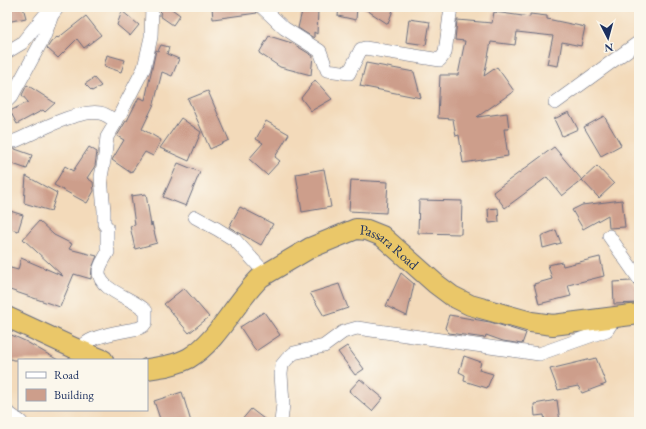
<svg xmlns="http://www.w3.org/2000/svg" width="646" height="429" font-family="'EB Garamond',serif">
<rect width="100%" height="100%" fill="#fbf7ec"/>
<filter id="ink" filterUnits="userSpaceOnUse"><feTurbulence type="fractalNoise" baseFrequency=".025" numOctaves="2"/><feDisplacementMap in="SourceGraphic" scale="8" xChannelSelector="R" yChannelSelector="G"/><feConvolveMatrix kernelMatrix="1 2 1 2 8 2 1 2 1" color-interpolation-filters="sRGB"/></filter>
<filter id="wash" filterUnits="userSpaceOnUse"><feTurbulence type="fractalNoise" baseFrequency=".012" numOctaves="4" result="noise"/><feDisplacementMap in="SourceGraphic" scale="16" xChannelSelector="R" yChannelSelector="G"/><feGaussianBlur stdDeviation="0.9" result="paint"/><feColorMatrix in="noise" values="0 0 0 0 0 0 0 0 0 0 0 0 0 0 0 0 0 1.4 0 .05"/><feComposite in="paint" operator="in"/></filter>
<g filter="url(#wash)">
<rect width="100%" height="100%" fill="#f3daba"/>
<g id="blocks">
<g fill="#cd9e8b">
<path d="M7,7H23L26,18L7,22Z"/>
<path d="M161,7H169L180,15L173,25L160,16Z"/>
<path d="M212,7H254L257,13L213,19Z"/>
<path d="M303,7L318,10L317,34L314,32V38L298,28Z"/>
<path d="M339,7H357L356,20L338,16Z"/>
<path d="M362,7H394L388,24Z"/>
<path d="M122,11L139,25L130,36L117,25Z"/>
<path d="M494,12L530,17V14L547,16V19L585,27L581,46L562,42L558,66L547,64L553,36L517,32L515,45L491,42L484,76L497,67L514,91L477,117L507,113L509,129H504L508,156L463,163L459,135L456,136L453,119L438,118L440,75H458L465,41L455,40L457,20L492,23Z"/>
<path d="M86,16L101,35L84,48L77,39L58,58L47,48L51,42L57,37L58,38Z"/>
<path d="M409,19L430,22L426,45L406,42Z"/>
<path d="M269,36L292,43L313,56L311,75L280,67L259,53Z"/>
<path d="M161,45L169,47L167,54L179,59L172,76L162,72L154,104L142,129L161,140L153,156L145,152L131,173L112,160L124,140L117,136L126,121H127L139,97L145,100L156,50L158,51Z"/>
<path d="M107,55L125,60L121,72L104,66Z"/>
<path d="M366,63L414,72L421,98L360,86Z"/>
<path d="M94,78L101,86L92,91L85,84Z"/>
<path d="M315,80L332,99L311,111L301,98Z"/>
<path d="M27,85L55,103L45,112L43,110L17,124L10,111L28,102L22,95Z"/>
<path d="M208,91L229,140L210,149L188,99Z"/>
<path d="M569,112L578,129L562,136L554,119Z"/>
<path d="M604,116L621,145L601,156L584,127Z"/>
<path d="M181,118L201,132L189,161L160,148Z"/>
<path d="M266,121L289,134L275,157L280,161L267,175L249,159L263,143L256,139Z"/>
<path d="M89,147L97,152L95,166L87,178L93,182L94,191L87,203L54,185L65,166L73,171Z"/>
<path d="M554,147L582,180L562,196L547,177L505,208L493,192Z"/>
<path d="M12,149H15L32,155L27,169L7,162Z"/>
<path d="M178,163L200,172L186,206L163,197Z"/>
<path d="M597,166L614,184L599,198L582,180Z"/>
<path d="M324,169L331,207L302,212L296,174Z"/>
<path d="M26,176L57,193L51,211L24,203Z"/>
<path d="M351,180L388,182L386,213L349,211Z"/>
<path d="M146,194L151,226L152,223L157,243L135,249L130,226L135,225L131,196Z"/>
<path d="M419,200L462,201L461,234L418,233Z"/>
<path d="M622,200L625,227L609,228L608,215L583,229L572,210L582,205Z"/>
<path d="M240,207L273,224L261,245L229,227Z"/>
<path d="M498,208L499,222L489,223L488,209Z"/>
<path d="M7,210L23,215L18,231L7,228Z"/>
<path d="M39,221L54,235L72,244L69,249L97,256L92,268L91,279L74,274L60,307L7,289V267L18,270L21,258L63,276L23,239Z"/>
<path d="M556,230L561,243L543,248L541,236Z"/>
<path d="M600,257L604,276L568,285L571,296L539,304L534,284L552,279L548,265L562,262L563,266Z"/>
<path d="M401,273L414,284L407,316L386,306Z"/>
<path d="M631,281L637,287L638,303L614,304L613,282Z"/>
<path d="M339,284L348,308L324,316L310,293Z"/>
<path d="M184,288L209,317L189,333L164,304Z"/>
<path d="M264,312L280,335L256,351L240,327Z"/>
<path d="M449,315L490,322L526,333L522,344L503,341L486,335L485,338L449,333L445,328Z"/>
<path d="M7,333L25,341L58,360H13L7,357Z"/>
<path d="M347,346L364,369L355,375L338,352Z"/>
<path d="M464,356L481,362L479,370L493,374L487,388L464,381L465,375L459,372Z"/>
<path d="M596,358L606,384L582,393L578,386L558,390L550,369Z"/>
<path d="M360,379L383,398L372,411L349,391Z"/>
<path d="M182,392L191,422H161L154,401Z"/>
<path d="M557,400L560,422H545L544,415L535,416L534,404Z"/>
<path d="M251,409L268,422H240Z"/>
</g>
</g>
</g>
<g filter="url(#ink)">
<use href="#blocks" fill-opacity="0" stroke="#676b7e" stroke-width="1"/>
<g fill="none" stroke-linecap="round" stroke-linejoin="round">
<g stroke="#676b7e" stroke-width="14">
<g id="minor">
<path d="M262,7L284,28L320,51L327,70L349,73L361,49L365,48L440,60L445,53L451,7"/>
<path d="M7,52L22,43L45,15H52"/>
<path d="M7,101L12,96L44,37L52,15L58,7"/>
<path d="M555,103L639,42"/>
<path d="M7,141H15C36,132 78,109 100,113C106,114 111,118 116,122"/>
<path d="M195,217L217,229L235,240L266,274"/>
<path d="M609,236L639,279"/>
<path d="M83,352C84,349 83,345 86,343C96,335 126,331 139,328L143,326L146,322V311C134,298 99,291 99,272C99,266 105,258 108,252L107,247V227L104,224V211L101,177L105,155L107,137L116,122L144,68L151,37L152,7"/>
<path d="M7,412L21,422"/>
<path d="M281,422L283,404L281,374L282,365L287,359L294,353L324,346L343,332L357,328L539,354L607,330L616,316"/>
</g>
</g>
<g stroke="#676b7e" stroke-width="22">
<g id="highway">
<path d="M7,317L74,348L103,360"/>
<path id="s1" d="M147,369C161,367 176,365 189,358C219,340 236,300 261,277L310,248L356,229L367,230L382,236L436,284L452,296L470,305L531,322L553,325L639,314"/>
</g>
</g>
<use href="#minor" stroke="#fff" stroke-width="13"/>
<use href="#highway" stroke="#eac769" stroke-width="20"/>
</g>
</g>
<g text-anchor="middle" stroke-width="4" stroke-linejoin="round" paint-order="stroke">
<g font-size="14" fill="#1b2f5e" stroke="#fbf7ec">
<text dy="5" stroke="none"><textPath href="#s1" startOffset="298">Passara Road</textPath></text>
</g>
</g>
<rect width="646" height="429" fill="none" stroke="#fbf7ec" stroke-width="24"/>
<rect x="18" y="359" width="130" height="52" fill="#fbf7ec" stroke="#a1a7b3"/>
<rect x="26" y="372" width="20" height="6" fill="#ffffff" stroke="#a1a7b3"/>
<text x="54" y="379" font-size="12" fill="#1b2f5e">Road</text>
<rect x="26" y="389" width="20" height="12" fill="#cd9e8b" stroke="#a1a7b3"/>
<text x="54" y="399" font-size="12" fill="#1b2f5e">Building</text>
<g transform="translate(608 38) rotate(174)" stroke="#fbf7ec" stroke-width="3" paint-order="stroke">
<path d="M0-3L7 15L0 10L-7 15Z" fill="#1b2f5e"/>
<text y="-6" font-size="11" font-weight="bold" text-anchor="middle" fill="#1b2f5e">N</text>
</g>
</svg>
